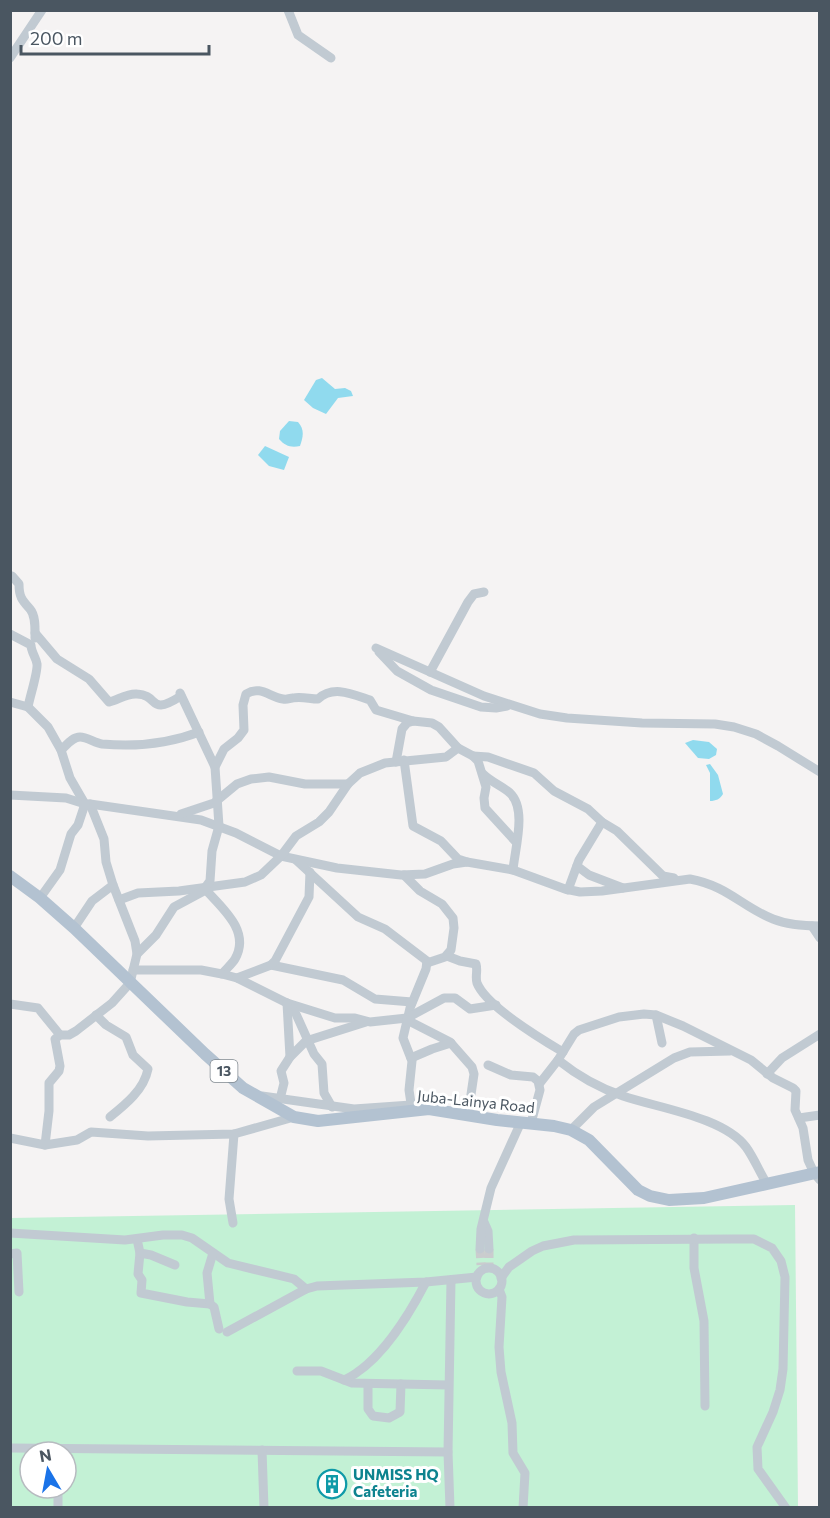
<svg xmlns="http://www.w3.org/2000/svg" width="830" height="1518" font-family="Commissioner,sans-serif">
<rect width="100%" height="100%" fill="#f5f3f3"/>
<path fill="#c3f1d5" fill-rule="evenodd" d="M795,1205L798,1507H11L10,1218ZM30,1452H66V1488H30Z"/>
<g fill="#90daee">
<path d="M322,378L335,389L345,388L351,391L353,396L338,398L326,414L313,408L304,400L316,380Z"/>
<path d="M289,421L298,422C305,430 303,437 300,446C291,448 285,446 279,439L280,431Z"/>
<path d="M265,446L289,457L284,470L269,466L258,455Z"/>
<path d="M693,740L709,742L717,749L716,755L709,759L698,758L685,743Z"/>
<path d="M710,764L718,775L723,794C720,799 716,801 710,801V773L706,765Z"/>
</g>
<g fill="none" stroke-linecap="round" stroke-linejoin="round">
<g stroke="#caccce" stroke-width="9" stroke-dasharray="9 4.5" stroke-linecap="butt">
<path d="M480,1249L481,1265"/>
<path d="M489,1249V1265"/>
</g>
<g stroke="#c1cad2" stroke-width="9">
<path d="M288,10L298,35L331,58"/>
<path d="M10,58L42,10"/>
<path d="M12,576L19,584C19,597 22,600 30,609C36,616 35,629 35,638"/>
<path d="M35,633L57,659L89,679L109,702C118,700 127,693 137,694C160,695 148,717 181,696"/>
<path d="M10,634L31,645C31,652 36,657 37,664C38,672 30,696 28,707L48,727L61,750L70,778L85,804"/>
<path d="M376,648L484,696L540,714L567,718L642,723L715,724L734,727L756,734L778,746L820,772"/>
<path d="M379,652L397,671L431,690L481,707L496,708L507,706"/>
<path d="M430,672L468,602L474,594L484,592"/>
<path d="M180,693L215,767"/>
<path d="M10,702L28,707"/>
<path d="M61,750C66,746 72,737 80,737C87,737 95,743 102,744C135,747 168,744 199,732"/>
<path d="M473,756L488,757L534,773L554,791L588,809L602,822L617,831L663,876L674,878"/>
<path d="M404,760L413,826L441,841L458,859L467,862"/>
<path d="M396,762L402,729L407,723L413,721L432,723L439,727L458,748L473,756L478,761L486,787L484,798L485,808L516,842"/>
<path d="M483,774C491,782 502,786 510,793C527,809 515,848 513,870"/>
<path d="M10,795L66,798L85,804H90L104,839L106,862L113,885L135,941L137,954L130,983L112,1003L76,1031L69,1035H60L55,1039L60,1066L59,1071L49,1083V1111L45,1145"/>
<path d="M90,804L201,820L236,833L281,856L337,868L401,875L425,874L453,864L467,862L513,870L565,889L580,892L602,891L690,879C728,886 742,907 773,919C788,925 804,926 820,926"/>
<path d="M181,814L214,803L237,784L251,779L269,777L305,784H348"/>
<path d="M296,860L358,917L385,929L427,961L426,969L410,1008L403,1038L412,1061L409,1090L412,1110"/>
<path d="M577,866L589,875L623,888"/>
<path d="M404,875L420,891L442,904L453,918L454,928L451,950L445,957L427,963"/>
<path d="M205,889C222,908 251,931 235,959C232,964 226,969 222,974"/>
<path d="M568,890L579,860L602,822"/>
<path d="M40,898L60,870L71,834L78,825L85,804"/>
<path d="M119,900L138,893L179,891L245,882L261,875L281,856L296,836L319,822L329,812L348,784L360,773L385,763L446,757L458,748"/>
<path d="M812,926L820,938"/>
<path d="M74,928L92,901L113,885"/>
<path d="M137,954L156,935L174,907L202,892L210,881L212,851L219,826L215,767L224,749L238,738L244,730L243,705L246,694C261,685 269,697 283,699C288,700 289,698 293,698C301,696 310,699 318,699C333,685 352,694 370,700L376,710L413,721"/>
<path d="M447,956L460,961L476,964C478,971 475,976 477,983C486,1006 541,1039 563,1052"/>
<path d="M271,965L343,980L375,999L412,1002"/>
<path d="M133,970H201L222,974L237,978L287,1003L335,1018H355L370,1022L407,1018L444,998H455L470,1009L496,1005"/>
<path d="M237,978L271,965L275,961L309,897L310,872"/>
<path d="M287,1003L296,1014L314,1054L322,1064L324,1093L332,1107"/>
<path d="M287,1003L290,1057"/>
<path d="M10,1004L38,1008L60,1035"/>
<path d="M96,1015L106,1025L126,1037L133,1055L148,1069C144,1090 125,1105 110,1117"/>
<path d="M656,1015L662,1043"/>
<path d="M407,1020L450,1042L472,1067L474,1074L468,1115"/>
<path d="M411,1058L432,1049L451,1043"/>
<path d="M558,1060C578,1076 599,1088 623,1096C658,1108 724,1117 746,1147C754,1158 760,1173 767,1184"/>
<path d="M488,1065L511,1075L533,1077L538,1081L540,1090L531,1123"/>
<path d="M767,1074L782,1058L820,1034"/>
<path d="M540,1083L558,1060L574,1034L579,1030L619,1017L644,1014L656,1015L683,1026L751,1060L773,1078L793,1088L796,1091L795,1110L803,1128L808,1160L814,1173L820,1180"/>
<path d="M262,1096L354,1109L411,1105"/>
<path d="M280,1099L284,1083L281,1071L290,1057L306,1041L366,1022"/>
<path d="M799,1118L820,1115"/>
<path d="M571,1130L594,1107L674,1058L690,1052L730,1051"/>
<path d="M10,1138L45,1145L77,1140L91,1132L148,1136L234,1134L294,1117"/>
<path d="M484,1222L488,1231L489,1249"/>
<path d="M233,1223L229,1199L234,1134"/>
<path d="M10,1233L125,1240L163,1235H182L192,1238L228,1263L294,1279L306,1289"/>
<path d="M694,1238V1268L704,1321L705,1406"/>
<path d="M137,1239L140,1253L138,1274L142,1280L141,1293L187,1302L210,1304L207,1273L213,1253"/>
<path d="M480,1249L481,1229L491,1188L521,1122"/>
<path d="M140,1253L151,1255L175,1265"/>
<path d="M10,1254L17,1253L19,1292"/>
<circle cx="489" cy="1281" r="13"/>
<path d="M501,1278L509,1267L532,1251L543,1246L574,1240L733,1239H754L772,1248L781,1261L785,1277L783,1369L780,1390L773,1412L757,1447L758,1469L786,1508"/>
<path d="M499,1289L502,1297L499,1347L501,1372L512,1423L513,1453L525,1473L523,1508"/>
<path d="M210,1304L214,1307L219,1329"/>
<path d="M227,1332L306,1289L317,1286L426,1282L477,1277"/>
<path d="M297,1371H321L352,1383L448,1385"/>
<path d="M344,1380C379,1364 409,1315 426,1282"/>
<path d="M368,1384V1409L373,1416L389,1418L400,1412L401,1384"/>
<path d="M10,1448L448,1452"/>
<path d="M262,1450L264,1508"/>
<path d="M58,1508V1488"/>
<path d="M450,1508L448,1452L451,1280"/>
</g>
<path stroke="#b3c2d1" stroke-width="12" d="M10,876L40,898L74,928L205,1054L243,1088L294,1117L318,1121L429,1109L497,1120L554,1126L571,1130L589,1140L638,1190L650,1196L669,1200L704,1198L820,1172"/>
</g>
<defs>
<g id="building-ring" transform="scale(1.5)"><circle r="9.5" fill="#fff" stroke="#0f9aa8" stroke-width="1.5"/><path d="M-4-6H4V6H1V3H-1V6H-4ZM-2.5-4.3h1.7v1.8h-1.7ZM.8-4.3h1.7v1.8H.8ZM-2.5-1h1.7V.8h-1.7ZM.8-1h1.7V.8H.8Z" fill="#0f9aa8"/></g>
</defs>
<g fill-rule="evenodd">
<use href="#building-ring" x="332" y="1484"/>
</g>
<g text-anchor="middle" stroke-width="6" stroke-linejoin="round" paint-order="stroke">
<rect fill="#fff" stroke="#808990" stroke-width="1.5" x="210.5" y="1060" width="27" height="22" rx="4.5"/>
<g font-size="14" font-weight="bold" fill="#4a5661">
<text x="224" y="1076">13</text>
</g>
<g font-size="15" fill="#4a5661" stroke="#fff">
<text transform="translate(476 1102) rotate(6)" y="5">Juba-Lainya Road</text>
</g>
<g font-size="15" font-weight="bold" fill="#0d838f" stroke="#fff" text-anchor="start">
<text x="353" y="1480">UNMISS HQ<tspan x="353" dy="17">Cafeteria</tspan></text>
</g>
</g>
<rect width="830" height="1518" fill="none" stroke="#4a5661" stroke-width="24"/>
<g transform="translate(48 1470) rotate(350)"><circle r="28" fill="#ffffff" stroke="#b7bbc0" stroke-width="1.5"/>
<path d="M0-4.5L10 22L0 15L-10 22Z" fill="#1a73e8"/>
<text y="-9" font-size="16" font-weight="bold" text-anchor="middle" fill="#4a5661">N</text>
</g>
<path d="M21 45v9h188v-9" fill="none" stroke="#4a5661" stroke-width="3"/>
<text x="30" y="45" font-size="18" fill="#4a5661" stroke="#ffffff" stroke-width="4.5" paint-order="stroke">200 m</text>
</svg>
